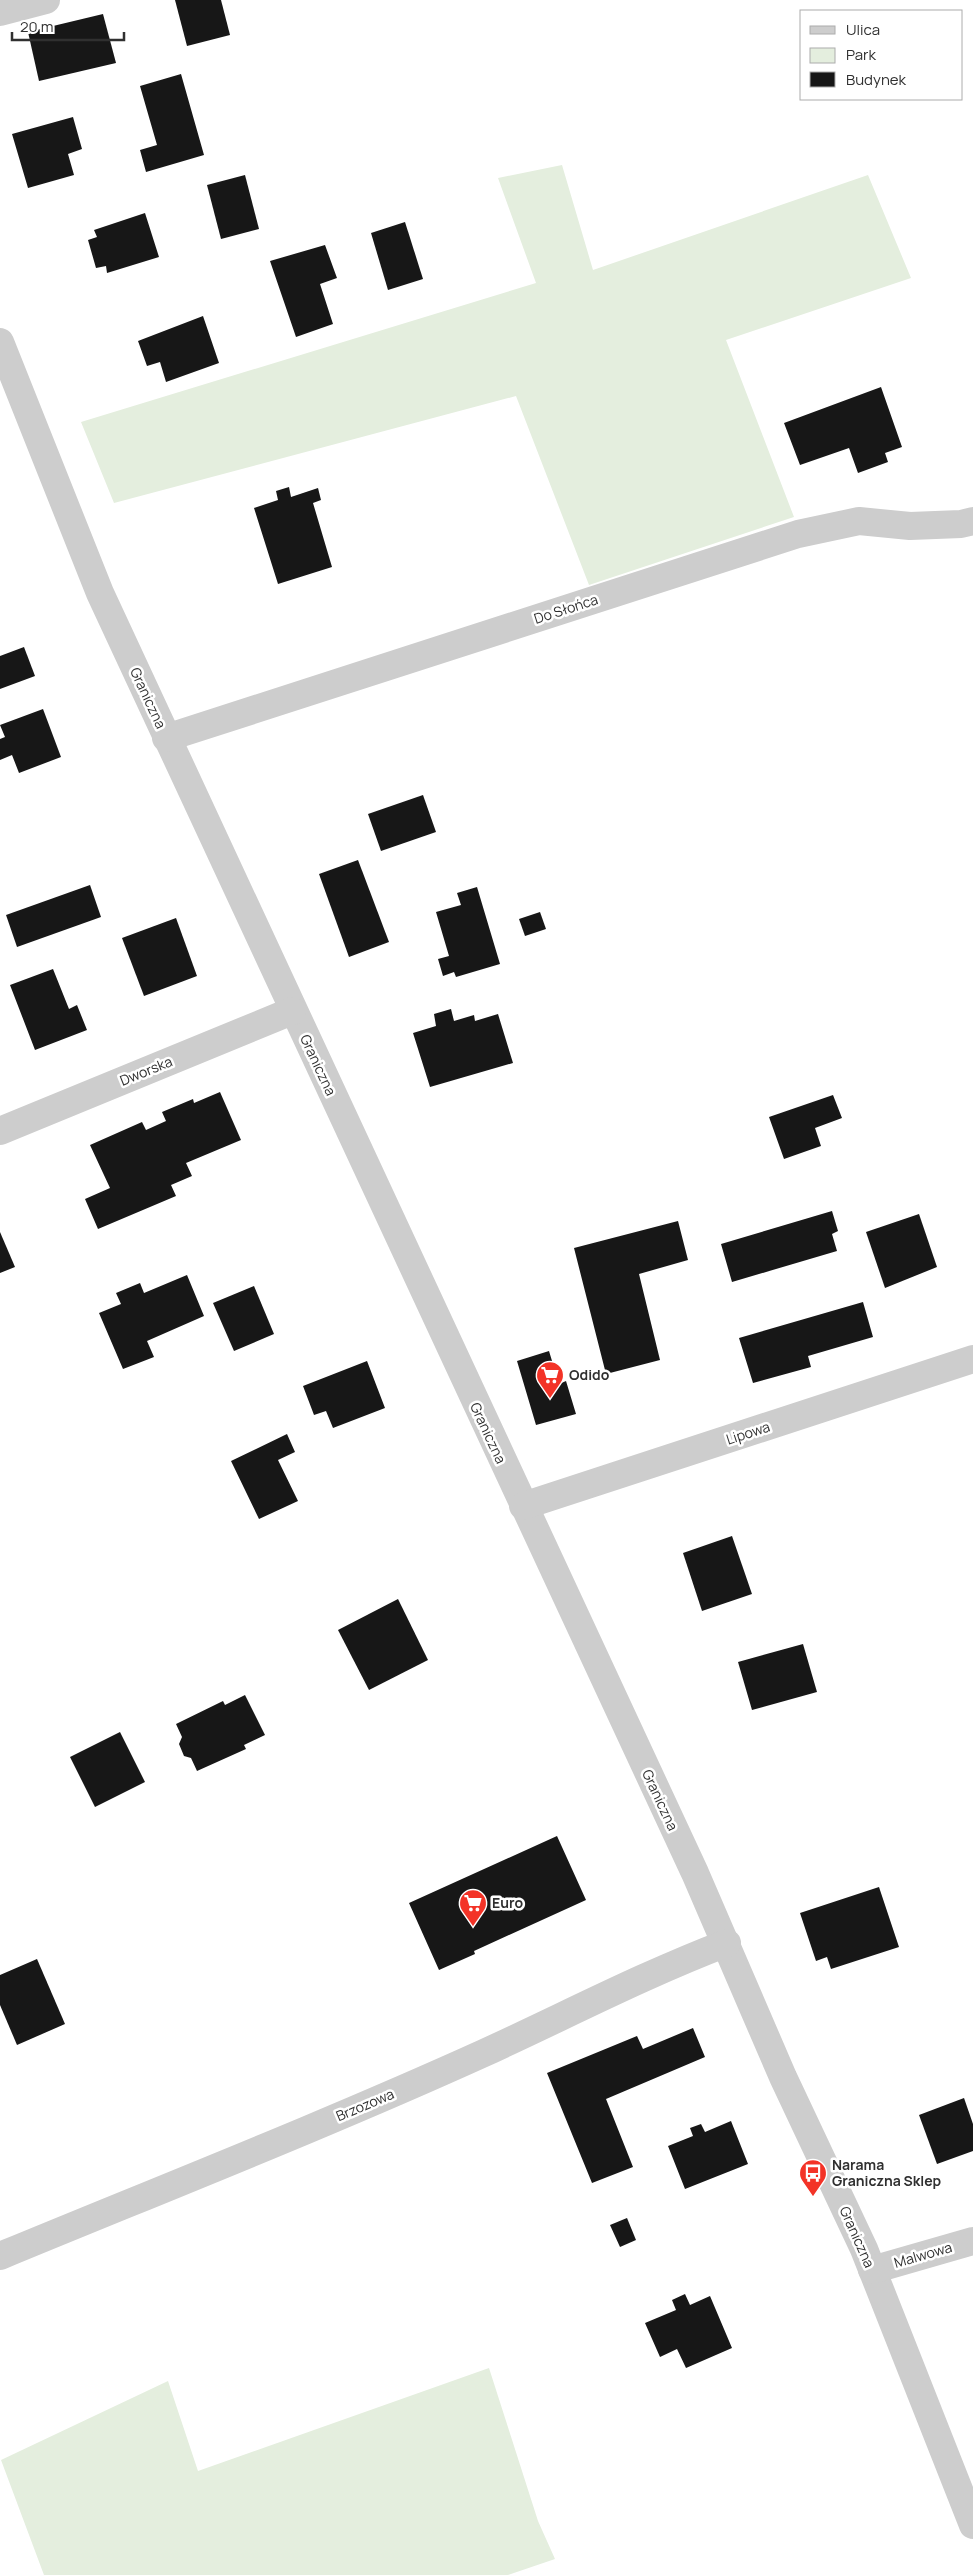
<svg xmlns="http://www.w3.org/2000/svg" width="973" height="2575" font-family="Manrope,sans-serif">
<rect width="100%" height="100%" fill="#fff"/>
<g fill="#e4eede">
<path d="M562,165L593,270L868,175L911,278L726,340L794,517L589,585L516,396L114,503L81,422L536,283L498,178Z"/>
<path d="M489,2368L538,2521L555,2559L508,2575H44L1,2460L168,2381L198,2471Z"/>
</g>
<g fill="#171717">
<path d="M175,0H221L230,35L187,46Z"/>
<path d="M103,14L116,63L39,81L28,32Z"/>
<path d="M181,74L204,155L146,172L140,150L157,145L140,86Z"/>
<path d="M73,117L82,149L68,154L74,175L28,188L12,134Z"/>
<path d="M245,175L259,229L221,239L207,185Z"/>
<path d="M145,213L159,257L107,273L106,266L96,268L88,240L97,237L94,230Z"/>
<path d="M405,222L423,279L388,290L371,233Z"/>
<path d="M325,245L337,278L320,284L333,324L296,337L270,261Z"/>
<path d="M203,316L219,363L166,382L160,362L147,366L138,341Z"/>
<path d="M881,387L902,447L885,453L888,462L858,473L849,448L800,465L784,423Z"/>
<path d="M289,487L291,497L318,488L321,500L313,503L332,567L278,584L254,508L278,500L276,491Z"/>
<path d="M24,647L35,676L0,689V656Z"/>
<path d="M43,709L61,757L19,773L12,755L0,760V739L5,737L0,725Z"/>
<path d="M423,795L436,832L381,851L368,814Z"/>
<path d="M358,860L389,942L349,957L319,874Z"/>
<path d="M90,885L101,917L17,947L6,915Z"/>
<path d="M477,887L500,964L456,977L454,972L443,976L438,959L449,956L436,912L461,905L457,893Z"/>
<path d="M540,912L546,929L525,936L519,919Z"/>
<path d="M176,918L197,976L144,996L122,938Z"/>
<path d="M53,969L69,1009L77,1005L87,1030L35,1050L10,985Z"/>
<path d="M451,1009L454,1021L474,1015L475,1021L498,1014L513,1063L430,1087L413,1033L436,1026L434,1014Z"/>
<path d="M220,1092L241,1140L186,1163L192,1176L171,1185L176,1196L98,1229L85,1199L110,1188L90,1145L142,1122L146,1130L166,1121L162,1112L193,1099L194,1103Z"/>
<path d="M833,1095L842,1118L815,1128L821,1146L784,1159L769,1117Z"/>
<path d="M832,1211L838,1231L832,1234L837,1251L732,1282L721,1244Z"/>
<path d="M919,1214L937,1267L885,1288L866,1232Z"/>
<path d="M678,1221L688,1260L639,1274L660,1360L606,1374L574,1248Z"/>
<path d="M0,1232L15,1267L0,1273Z"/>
<path d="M187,1275L204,1316L147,1341L154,1357L123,1369L99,1313L121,1304L116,1293L140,1283L144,1293Z"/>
<path d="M254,1286L274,1334L234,1351L213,1303Z"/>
<path d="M863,1302L873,1337L808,1356L811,1367L753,1383L739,1338Z"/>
<path d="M549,1351L559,1384L566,1381L576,1414L536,1425L517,1361Z"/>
<path d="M367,1361L385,1408L333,1428L326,1411L314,1415L303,1386Z"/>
<path d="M287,1434L295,1452L278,1460L298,1501L259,1519L231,1461Z"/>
<path d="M732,1536L752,1594L702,1611L683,1553Z"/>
<path d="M398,1599L428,1660L369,1690L338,1630Z"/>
<path d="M803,1644L817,1692L752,1710L738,1662Z"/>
<path d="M245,1695L265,1735L244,1745L246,1749L197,1771L191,1758L184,1756L179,1744L182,1737L176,1724L223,1701L225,1705Z"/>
<path d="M120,1732L145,1782L95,1807L70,1757Z"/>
<path d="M557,1836L586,1900L474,1951L475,1954L439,1970L409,1903Z"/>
<path d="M879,1887L899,1947L831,1969L827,1957L816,1961L800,1913Z"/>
<path d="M37,1959L65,2024L17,2045L0,2005V1975Z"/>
<path d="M693,2028L705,2057L606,2099L633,2167L592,2183L547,2073L637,2036L643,2049Z"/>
<path d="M964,2098L973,2124V2151L937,2164L919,2115Z"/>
<path d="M731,2121L748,2164L685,2189L668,2146L693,2136L690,2128L701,2124L705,2132Z"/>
<path d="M627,2218L636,2240L620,2247L610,2225Z"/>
<path d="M685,2294L690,2305L710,2296L732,2348L686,2368L677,2349L660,2357L645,2323L676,2310L672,2300Z"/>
</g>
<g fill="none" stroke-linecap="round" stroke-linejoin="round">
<g stroke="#cdcdcd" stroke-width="28">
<path d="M0,12L46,0"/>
<path d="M0,342L100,593L695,1873L783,2077L864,2249L973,2525"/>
<path d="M166,738L798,534L859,521L910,526L961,524L973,521"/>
<path d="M0,1131L292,1011"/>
<path d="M523,1506L973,1359"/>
<path d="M0,2256C162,2189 325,2125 484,2053C565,2016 643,1975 727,1943"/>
<path d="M872,2270L973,2241"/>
</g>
</g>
<defs>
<g id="supermarket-pin" transform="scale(1.4375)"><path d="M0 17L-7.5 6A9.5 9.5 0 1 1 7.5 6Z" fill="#f33327" stroke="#fff"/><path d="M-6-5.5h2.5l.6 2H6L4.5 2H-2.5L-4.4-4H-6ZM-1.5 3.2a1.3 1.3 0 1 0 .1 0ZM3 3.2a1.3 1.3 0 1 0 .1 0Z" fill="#fff"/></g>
<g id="bus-pin" transform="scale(1.4375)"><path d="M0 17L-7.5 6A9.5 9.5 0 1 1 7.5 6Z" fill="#f33327" stroke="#fff"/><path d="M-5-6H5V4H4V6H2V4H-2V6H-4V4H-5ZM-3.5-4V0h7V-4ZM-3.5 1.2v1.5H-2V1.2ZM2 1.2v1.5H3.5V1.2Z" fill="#fff"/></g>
</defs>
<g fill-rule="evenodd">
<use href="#supermarket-pin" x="550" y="1375"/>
<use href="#supermarket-pin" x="473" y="1903"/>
<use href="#bus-pin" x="813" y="2173"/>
</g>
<g text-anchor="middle" stroke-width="5" stroke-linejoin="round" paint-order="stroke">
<g font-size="14" fill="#303030" stroke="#fff">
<text transform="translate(566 609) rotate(-18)" y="5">Do Słońca</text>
<text transform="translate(148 698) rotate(65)" y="5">Graniczna</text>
<text transform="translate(318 1065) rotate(65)" y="5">Graniczna</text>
<text transform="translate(146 1071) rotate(-22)" y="5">Dworska</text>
<text transform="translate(488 1433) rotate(65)" y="5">Graniczna</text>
<text transform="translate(748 1433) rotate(-18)" y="5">Lipowa</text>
<text transform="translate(660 1800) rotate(65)" y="5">Graniczna</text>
<text transform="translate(365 2105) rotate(-23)" y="5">Brzozowa</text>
<text transform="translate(857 2237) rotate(66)" y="5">Graniczna</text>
<text transform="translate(923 2255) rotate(-16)" y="5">Malwowa</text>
</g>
<g font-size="14" font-weight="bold" fill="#303030" stroke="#fff" text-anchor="start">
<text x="569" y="1380">Odido</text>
<text x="492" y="1908">Euro</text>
<text x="832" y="2170">Narama<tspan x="832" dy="16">Graniczna Sklep</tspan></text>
</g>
</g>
<rect x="800" y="10" width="162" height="90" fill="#ffffff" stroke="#acacac"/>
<rect x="810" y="26" width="25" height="8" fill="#cdcdcd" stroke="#acacac"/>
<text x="846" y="35" font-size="15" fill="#303030">Ulica</text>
<rect x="810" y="48" width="25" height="15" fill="#e4eede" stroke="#acacac"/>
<text x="846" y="60" font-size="15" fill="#303030">Park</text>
<rect x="810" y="72" width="25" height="15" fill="#171717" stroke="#acacac"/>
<text x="846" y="85" font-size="15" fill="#303030">Budynek</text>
<path d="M12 32v8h112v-8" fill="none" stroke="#303030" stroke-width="2.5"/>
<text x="20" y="32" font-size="15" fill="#303030" stroke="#ffffff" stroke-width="4" paint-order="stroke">20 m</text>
</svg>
